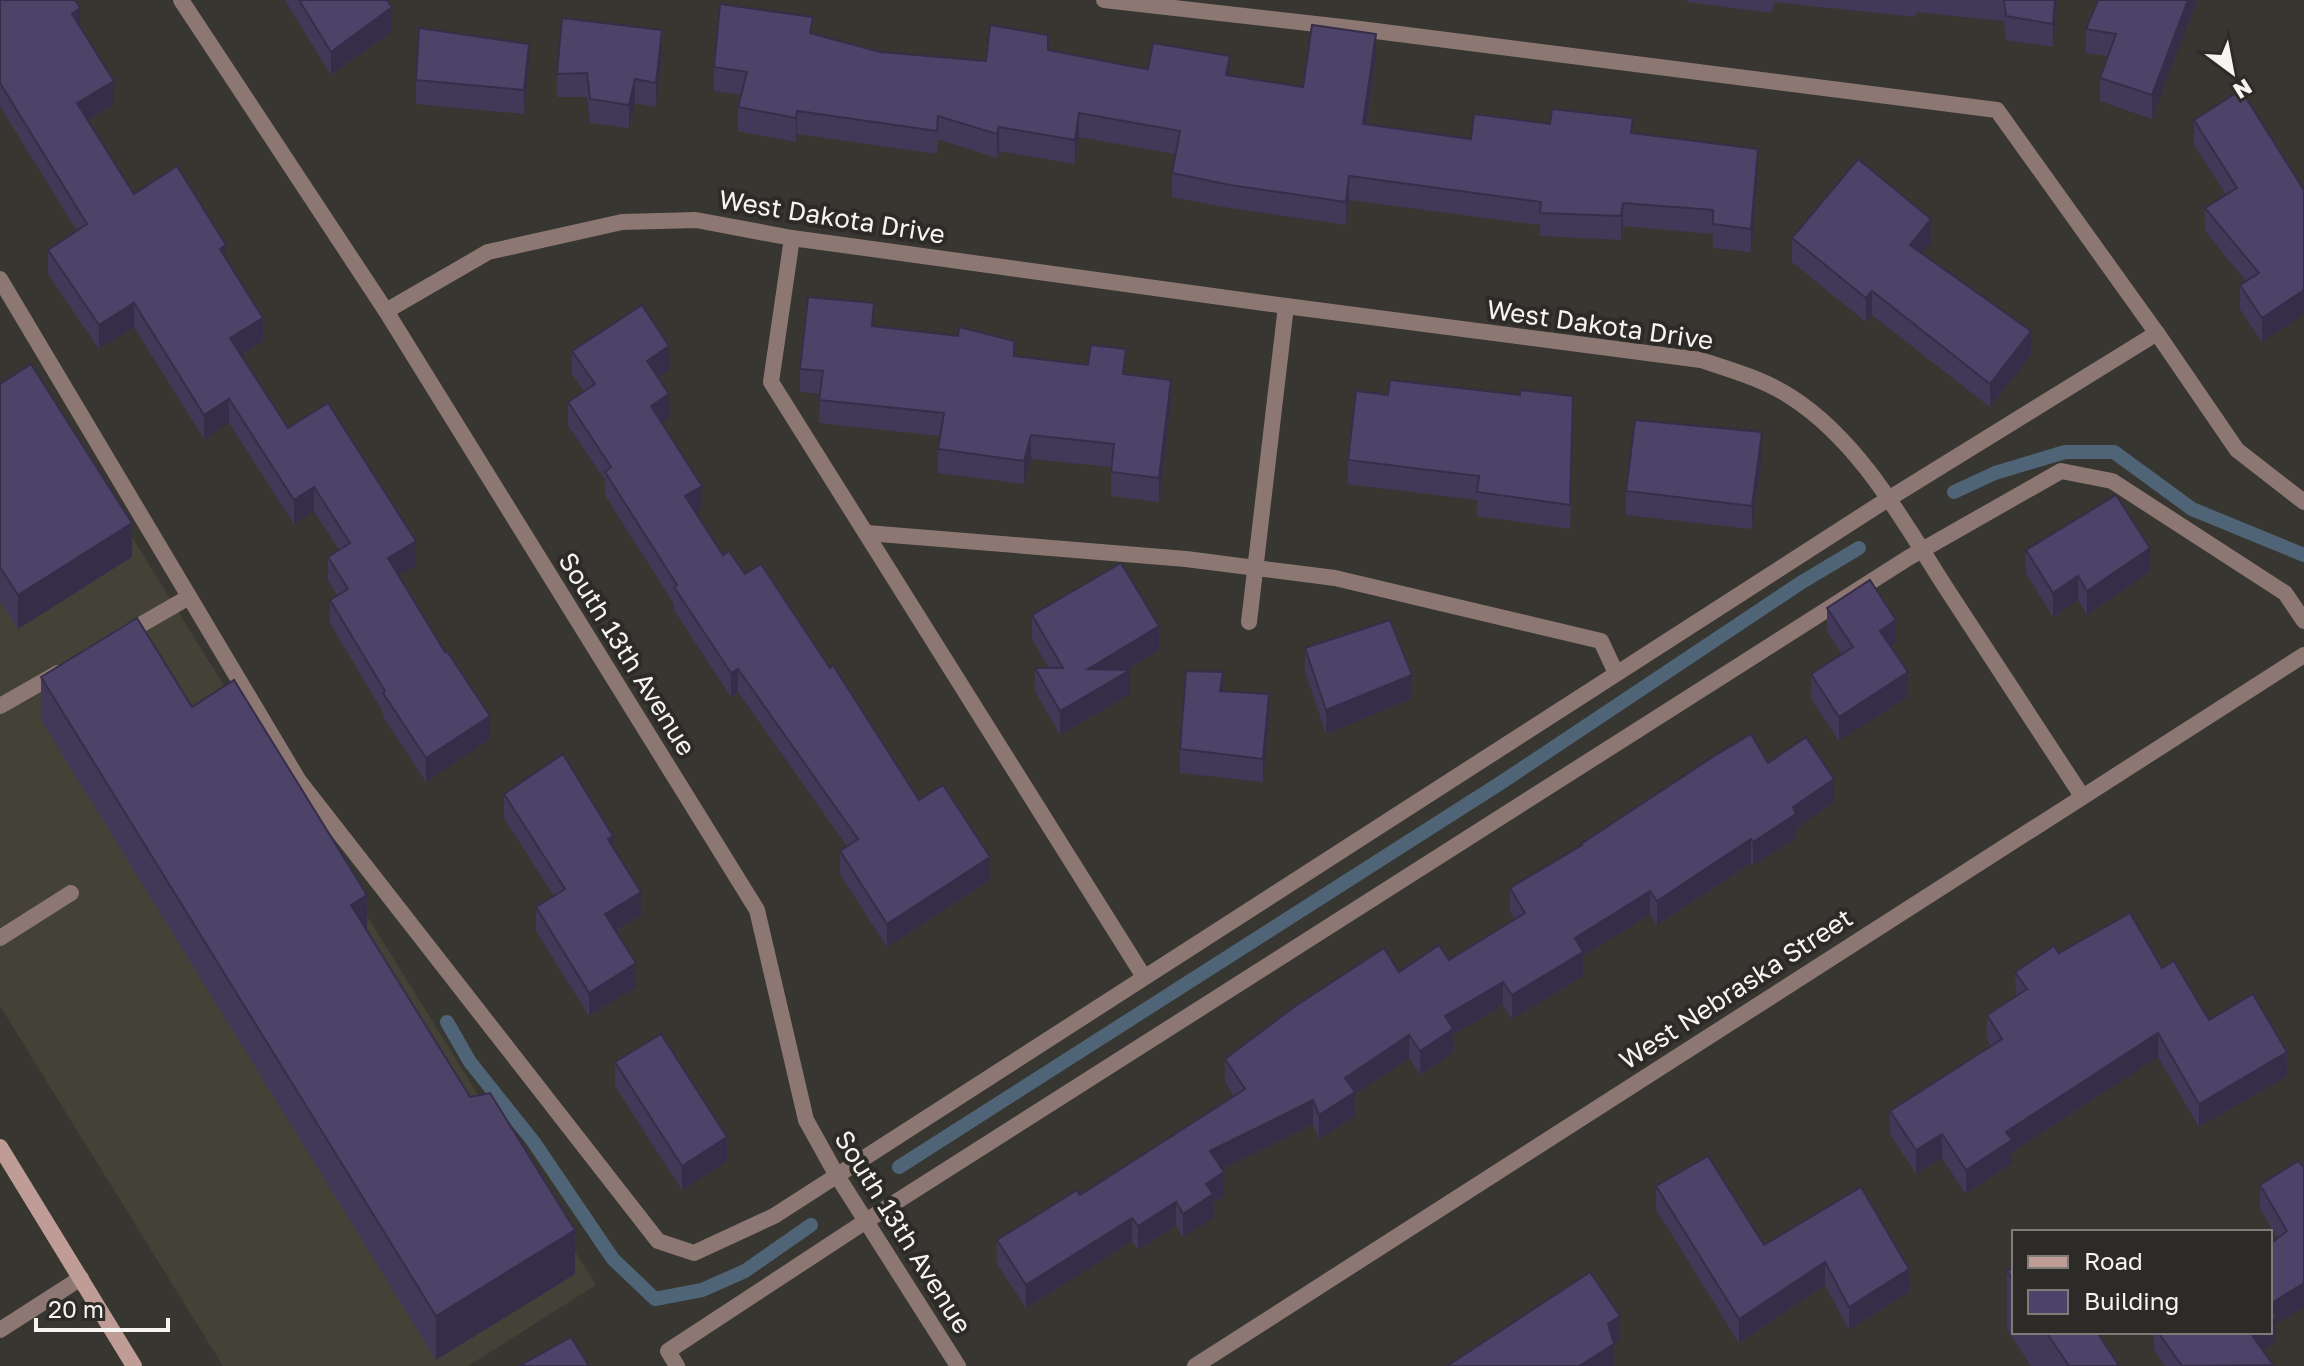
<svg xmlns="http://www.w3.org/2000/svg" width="2304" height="1366" font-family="'Golos Text',sans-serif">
<rect width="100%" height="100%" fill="#373631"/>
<path fill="#444137" d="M29,371L596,1285L468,1366H223L0,1006V389Z"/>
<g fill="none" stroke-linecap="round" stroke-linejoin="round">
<g stroke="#4f6577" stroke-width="14">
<path d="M1954,492L1995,473L2065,452H2114L2192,509L2304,555"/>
<path d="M447,1022L470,1062L533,1141L613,1259L655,1299L702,1290L745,1271L811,1225"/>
<path d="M899,1167L1502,782L1802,582L1859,548"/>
</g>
<g stroke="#8d7773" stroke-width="16">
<path d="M1104,0L1360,29L1997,110L2161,339L2237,450L2304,502"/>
<path d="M792,238L771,382L1144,977"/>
<path d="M0,279L299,781L658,1241L694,1253L774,1216L1877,506L2157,333"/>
<path d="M867,533L1186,559L1335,578L1601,641L1616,673"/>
<path d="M123,635L189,597"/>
<path d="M0,706L58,673"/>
<path d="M0,938L71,893"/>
<path d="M677,1366L668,1351L866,1221L1908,558L2061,471L2112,481L2285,593L2304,621"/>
</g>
<g stroke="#8d7773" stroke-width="16">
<path d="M181,0L386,311L757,910L806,1120L836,1174L958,1366"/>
<path d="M386,311L488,252L622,222L696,220L792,238L1286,306L1701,360C1731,370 1764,379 1791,397C1861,442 1904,523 1948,591C1993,659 2037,728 2082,796"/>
<path d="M1249,622L1286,306"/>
<path d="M0,1330L81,1278"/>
<path d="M1195,1366L2304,655"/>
</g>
<path stroke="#bf9c95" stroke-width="16" d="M0,1147L134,1366"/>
</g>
<g fill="#423959">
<path d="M0,0L80,28L114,104L88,120L134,194L226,258L263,341L241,355L288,428L416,565L399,575L490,739L426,782L383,716V712L330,623V600L337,595L328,580V557L339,550L314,511L294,524L229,423L204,439L134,327L99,349L48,274V250L77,231L0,106Z"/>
<path d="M285,0H387L392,31L331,75Z"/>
<path d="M1687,0H2057L2053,47L2006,40L2004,21L1916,12V17L1774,2L1772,13L1687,2Z"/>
<path d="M2197,0L2152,119L2100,101V78L2108,56L2086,53V29Z"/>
<path d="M813,34L880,52L986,61L1048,50L1135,67L1230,76L1303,87L1376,58L1367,125L1471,139L1550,124L1633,133L1758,173L1751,252L1713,248V234L1623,226L1621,240L1540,236V225L1349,200L1346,225L1230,208L1172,197V173L1175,154L1079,137L1075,164L999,151L997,158L938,139L937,154L797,134L796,142L738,131V107L741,95L714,91V67Z"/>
<path d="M662,54L656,107L635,103L629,128L590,123L587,97H557V74Z"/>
<path d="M529,68L524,114L416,104V80Z"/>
<path d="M2194,120L2304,190V314L2262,342L2240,309V285L2246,281L2205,231V208L2226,195L2194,144Z"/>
<path d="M1792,238L1931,242L1922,253L2031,355L1990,407L1872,315L1866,322L1792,262Z"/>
<path d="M874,327L1014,356L1126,374L1171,403L1159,502L1111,496V467L1031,459L1024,484L938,473V449L940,436L819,423L820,394L800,392V369Z"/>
<path d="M572,351L669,370L658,377L669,418L661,422L702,509L696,513L723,555L745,574L830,668L919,800L990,880L887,947L840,874V851L847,846L738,692L731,697L674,610V604L605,495V480L568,425V402L584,391L572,374Z"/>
<path d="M0,384L132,557L18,629L0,601Z"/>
<path d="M1573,419L1570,529L1477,516V500L1348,484V460Z"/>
<path d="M1762,456L1752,529L1626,515V491Z"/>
<path d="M2026,550L2150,571L2087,615L2078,600L2053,617L2026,573Z"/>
<path d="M1827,608L1896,643L1891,647L1908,696L1839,741L1811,698V674L1842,654L1827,632Z"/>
<path d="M1032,615L1159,650L1126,670L1130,694L1060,735L1035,691V668H1049L1032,639Z"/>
<path d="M1305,648L1412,698L1326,734L1305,671Z"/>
<path d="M41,677L192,707L367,929L575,1274L436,1360L41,720Z"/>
<path d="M1223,692L1269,718L1263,782L1180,773V749Z"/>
<path d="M1768,763L1834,802L1796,829V838L1753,865L1751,863L1657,925L1650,914L1583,956V976L1512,1019L1503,1005L1453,1035V1053L1420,1075L1409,1058L1355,1094V1116L1319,1139L1313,1124L1222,1169L1224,1196L1213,1203V1218L1183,1237L1176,1225L1138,1250L1132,1241L1026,1308L997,1264V1240L1080,1195L1234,1096L1225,1082V1059L1399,972L1449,960L1515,920L1510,911V888L1581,846V844Z"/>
<path d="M504,794L613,847L641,915L616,931L636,987L589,1016L536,931V907L554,896L504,818Z"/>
<path d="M2059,953L2162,968L2209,1020L2287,1076L2199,1127L2158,1057L2012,1152V1163L1966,1194L1942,1158L1916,1174L1890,1134V1111L1991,1046L1987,1039V1015L2016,996L2015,972Z"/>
<path d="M615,1062L727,1161L682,1190L615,1086Z"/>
<path d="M2298,1161L2276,1324V1341L2263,1350L2273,1366H2165L2154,1350V1332H2270L2278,1239L2260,1209V1185Z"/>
<path d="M1656,1186L1764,1245L1861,1187L1909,1292L1849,1330L1825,1285L1739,1343L1656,1209Z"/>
<path d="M2014,1267V1332H2097L2119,1366H2031L2007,1329V1271Z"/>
</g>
<g fill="#362e48">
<path d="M2055,0H2057L2053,47V24Z"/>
<path d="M2188,0H2197L2152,119V95Z"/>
<path d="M392,7V31L331,75V52Z"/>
<path d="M80,8V31L72,14Z"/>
<path d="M662,30V54L656,107V83Z"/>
<path d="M1376,34V58L1363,148V124Z"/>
<path d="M529,44V68L524,114V90Z"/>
<path d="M1230,56V80L1226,75Z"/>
<path d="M635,79V103L629,128V105Z"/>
<path d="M114,81V104L77,127V103Z"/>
<path d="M797,111V134L796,142V118Z"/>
<path d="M1079,113V137L1075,164V140Z"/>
<path d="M999,127V151L997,158V134Z"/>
<path d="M1758,149V173L1751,252V229Z"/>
<path d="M1349,176V200L1346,225V202Z"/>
<path d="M1623,203V226L1621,240V216Z"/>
<path d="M1931,219V242L1910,268V245Z"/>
<path d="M226,245V269L220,249Z"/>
<path d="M2304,290V314L2262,342V318Z"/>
<path d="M1872,291V315L1866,322V298Z"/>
<path d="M134,303V327L99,349V325Z"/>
<path d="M263,318V341L230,362V338Z"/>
<path d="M2031,331V355L1990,407V384Z"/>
<path d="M669,346V370L647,384V361Z"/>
<path d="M1171,380V403L1159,502V478Z"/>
<path d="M669,394V418L651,429V406Z"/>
<path d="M229,399V423L204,439V415Z"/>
<path d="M1762,432V456L1752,529V506Z"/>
<path d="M1031,435V459L1024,484V461Z"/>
<path d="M702,486V509L685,520V496Z"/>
<path d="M314,487V511L294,524V500Z"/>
<path d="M132,523V557L18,629V595Z"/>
<path d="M416,541V565L388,582V558Z"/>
<path d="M2150,548V571L2087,615V591Z"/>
<path d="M2078,576V600L2053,617V593Z"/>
<path d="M1896,620V643L1880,654V631Z"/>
<path d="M1159,626V650L1088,693V669Z"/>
<path d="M738,669V692L731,697V673Z"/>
<path d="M1130,670V694L1060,735V711Z"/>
<path d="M1223,672V696L1220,691Z"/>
<path d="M1908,672V696L1839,741V717Z"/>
<path d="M1412,675V698L1326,734V710Z"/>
<path d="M1269,694V718L1263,782V759Z"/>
<path d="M490,716V739L426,782V758Z"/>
<path d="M1834,779V802L1796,829V838L1753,865V842L1793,807Z"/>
<path d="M613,836V859L608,839Z"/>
<path d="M1751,839V863L1657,925V901Z"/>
<path d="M990,857V880L887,947V924Z"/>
<path d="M1650,891V914L1583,956V976L1512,1019V995L1575,938Z"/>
<path d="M641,892V915L605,937V914Z"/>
<path d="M367,895V938L351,905Z"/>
<path d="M636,963V987L589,1016V993Z"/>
<path d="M1503,982V1005L1453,1035V1053L1420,1075V1051L1445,1016Z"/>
<path d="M2158,1033V1057L2012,1152V1163L1966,1194V1170L2006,1132Z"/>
<path d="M1409,1035V1058L1355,1094V1116L1319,1139V1115L1345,1078Z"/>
<path d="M2287,1052V1076L2199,1127V1104Z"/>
<path d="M1313,1100V1124L1210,1175V1151Z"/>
<path d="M1942,1134V1158L1916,1174V1150Z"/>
<path d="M727,1137V1161L682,1190V1166Z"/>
<path d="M1224,1172V1196L1213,1203V1218L1183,1237V1214L1206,1184Z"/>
<path d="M1176,1202V1225L1138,1250V1226Z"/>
<path d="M1132,1218V1241L1026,1308V1285Z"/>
<path d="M575,1230V1274L436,1360V1316Z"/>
<path d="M1825,1262V1285L1739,1343V1319Z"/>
<path d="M1909,1269V1292L1849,1330V1307Z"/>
<path d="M2304,1283V1307L2276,1324V1341L2252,1359V1335L2256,1332H2270V1304Z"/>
<path d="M1620,1316V1340L1608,1348V1324Z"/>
<path d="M1614,1344V1366H1579Z"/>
</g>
<g fill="#4d4267" stroke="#362e48" stroke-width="2">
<path d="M0,0H75L80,8L72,14L114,81L77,103L134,194L177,166L226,245L220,249L263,318L230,338L288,428L328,403L416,541L388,558L445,652L447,651L490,716L426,758L383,693L385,691L330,600L348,589L328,557L350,543L314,487L294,500L229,399L204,415L134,303L99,325L48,250L87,224L0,83Z"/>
<path d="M299,0H387L392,7L331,52Z"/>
<path d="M2004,0H2055L2053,24L2006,16Z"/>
<path d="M2098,0H2188L2152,95L2100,78L2116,34L2086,29Z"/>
<path d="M720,4L813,17L810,33L880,52L986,61L990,25L1048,35V50L1135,67L1148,69L1153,43L1230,56L1226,75L1303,87L1312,25L1376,34L1363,124L1471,139L1474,114L1550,124L1552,109L1633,118L1631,133L1758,149L1751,229L1713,224V210L1623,203L1621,216L1540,213L1541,202L1349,176L1346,202L1230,185L1172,173L1180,131L1079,113L1075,140L999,127L997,134L938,116L937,131L797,111L796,118L738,107L747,72L714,67Z"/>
<path d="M562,18L662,30L656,83L635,79L629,105L590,99L587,73L557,74Z"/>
<path d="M419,28L529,44L524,90L416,80Z"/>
<path d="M2241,90L2304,190V290L2262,318L2240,285L2259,273L2205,208L2237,188L2194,120Z"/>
<path d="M1858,159L1931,219L1910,245L2031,331L1990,384L1872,291L1866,298L1792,238Z"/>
<path d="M808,297L874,303L872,326L958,336L959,327L1014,341V356L1088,365L1091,345L1126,349L1123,374L1171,380L1159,478L1111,472L1114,444L1031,435L1024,461L938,449L944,413L819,400L823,371L800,369Z"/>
<path d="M642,305L669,346L647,361L669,394L651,406L702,486L685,496L723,555L729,551L745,574L761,564L830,668L833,665L919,800L943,785L990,857L887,924L840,851L858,839L738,669L731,673L674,587L677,585L605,472L611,467L568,402L595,384L572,351Z"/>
<path d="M31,364L132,523L18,595L0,567V384Z"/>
<path d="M1390,380L1520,395V390L1573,396L1570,505L1477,492L1479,476L1348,460L1356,391L1388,395Z"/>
<path d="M1635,420L1762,432L1752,506L1626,491Z"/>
<path d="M2116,495L2150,548L2087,591L2078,576L2053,593L2026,550Z"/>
<path d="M1121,563L1159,626L1088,669L1130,670L1060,711L1035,668H1063L1032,615Z"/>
<path d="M1870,580L1896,620L1880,631L1908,672L1839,717L1811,674L1853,647L1827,608Z"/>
<path d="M137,618L192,707L234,680L367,895L351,905L470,1097L490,1093L575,1230L436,1316L41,677Z"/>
<path d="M1390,620L1412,675L1326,710L1305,648Z"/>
<path d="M1186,671L1223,672L1220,691L1269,694L1263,759L1180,749Z"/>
<path d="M1751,734L1768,763L1806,737L1834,779L1793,807L1796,814L1753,842L1751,839L1657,901L1650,891L1575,938L1583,952L1512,995L1503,982L1445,1016L1453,1029L1420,1051L1409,1035L1345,1078L1355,1092L1319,1115L1313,1100L1210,1151L1224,1172L1206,1184L1213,1194L1183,1214L1176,1202L1138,1226L1132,1218L1026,1285L997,1240L1077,1190L1080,1195L1245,1089L1225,1059L1294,1007L1384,948L1399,972L1439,945L1449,960L1525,913L1510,888L1582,845L1581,844L1711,758Z"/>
<path d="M563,754L613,836L608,839L641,892L605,914L636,963L589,993L536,907L565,889L504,794Z"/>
<path d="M2130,913L2162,968L2174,961L2209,1020L2253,994L2287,1052L2199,1104L2158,1033L2006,1132L2012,1140L1966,1170L1942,1134L1916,1150L1890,1111L2002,1039L1987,1015L2027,989L2015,972L2054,946L2059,953Z"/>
<path d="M661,1034L727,1137L682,1166L615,1062Z"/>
<path d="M1708,1156L1764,1245L1861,1187L1909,1269L1849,1307L1825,1262L1739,1319L1656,1186Z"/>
<path d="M2298,1161L2304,1167V1283L2270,1304V1244L2287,1231L2260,1185Z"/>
<path d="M2014,1267V1282L2007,1271Z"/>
<path d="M1590,1272L1620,1316L1608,1324L1614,1344L1579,1366H1447Z"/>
<path d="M2270,1309L2276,1317L2270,1321Z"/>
<path d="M2046,1332H2097L2119,1366H2069Z"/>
<path d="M2158,1332H2256L2252,1335L2273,1365L2182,1366Z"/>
<path d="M571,1337L589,1366H519Z"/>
</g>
<g text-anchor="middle" stroke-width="8" stroke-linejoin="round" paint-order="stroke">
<g font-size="26" fill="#f6f5f2" stroke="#2d2b28">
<text transform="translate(832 217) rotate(9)" y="9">West Dakota Drive</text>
<text transform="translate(1600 325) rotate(8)" y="9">West Dakota Drive</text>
<text transform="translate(627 654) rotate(58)" y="9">South 13th Avenue</text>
<text transform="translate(1736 989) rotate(-33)" y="9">West Nebraska Street</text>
<text transform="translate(903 1232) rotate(58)" y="9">South 13th Avenue</text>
</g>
</g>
<rect x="2012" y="1230" width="260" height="104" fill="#2d2b28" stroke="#7d7c79" stroke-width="2"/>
<rect x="2028" y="1256" width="40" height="12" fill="#bf9c95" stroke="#7d7c79" stroke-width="2"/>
<text x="2084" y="1270" font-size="24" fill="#f6f5f2">Road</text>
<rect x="2028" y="1290" width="40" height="24" fill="#4d4267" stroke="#7d7c79" stroke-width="2"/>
<text x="2084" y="1310" font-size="24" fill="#f6f5f2">Building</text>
<g transform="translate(2232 72) rotate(148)" stroke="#2d2b28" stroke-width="6" paint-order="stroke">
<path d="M0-6L14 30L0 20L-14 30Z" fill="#f6f5f2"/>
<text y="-12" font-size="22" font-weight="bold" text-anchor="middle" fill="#f6f5f2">N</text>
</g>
<path d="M36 1318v12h132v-12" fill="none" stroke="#f6f5f2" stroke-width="4"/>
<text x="48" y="1318" font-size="24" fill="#f6f5f2" stroke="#2d2b28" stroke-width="6" paint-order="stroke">20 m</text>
</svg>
